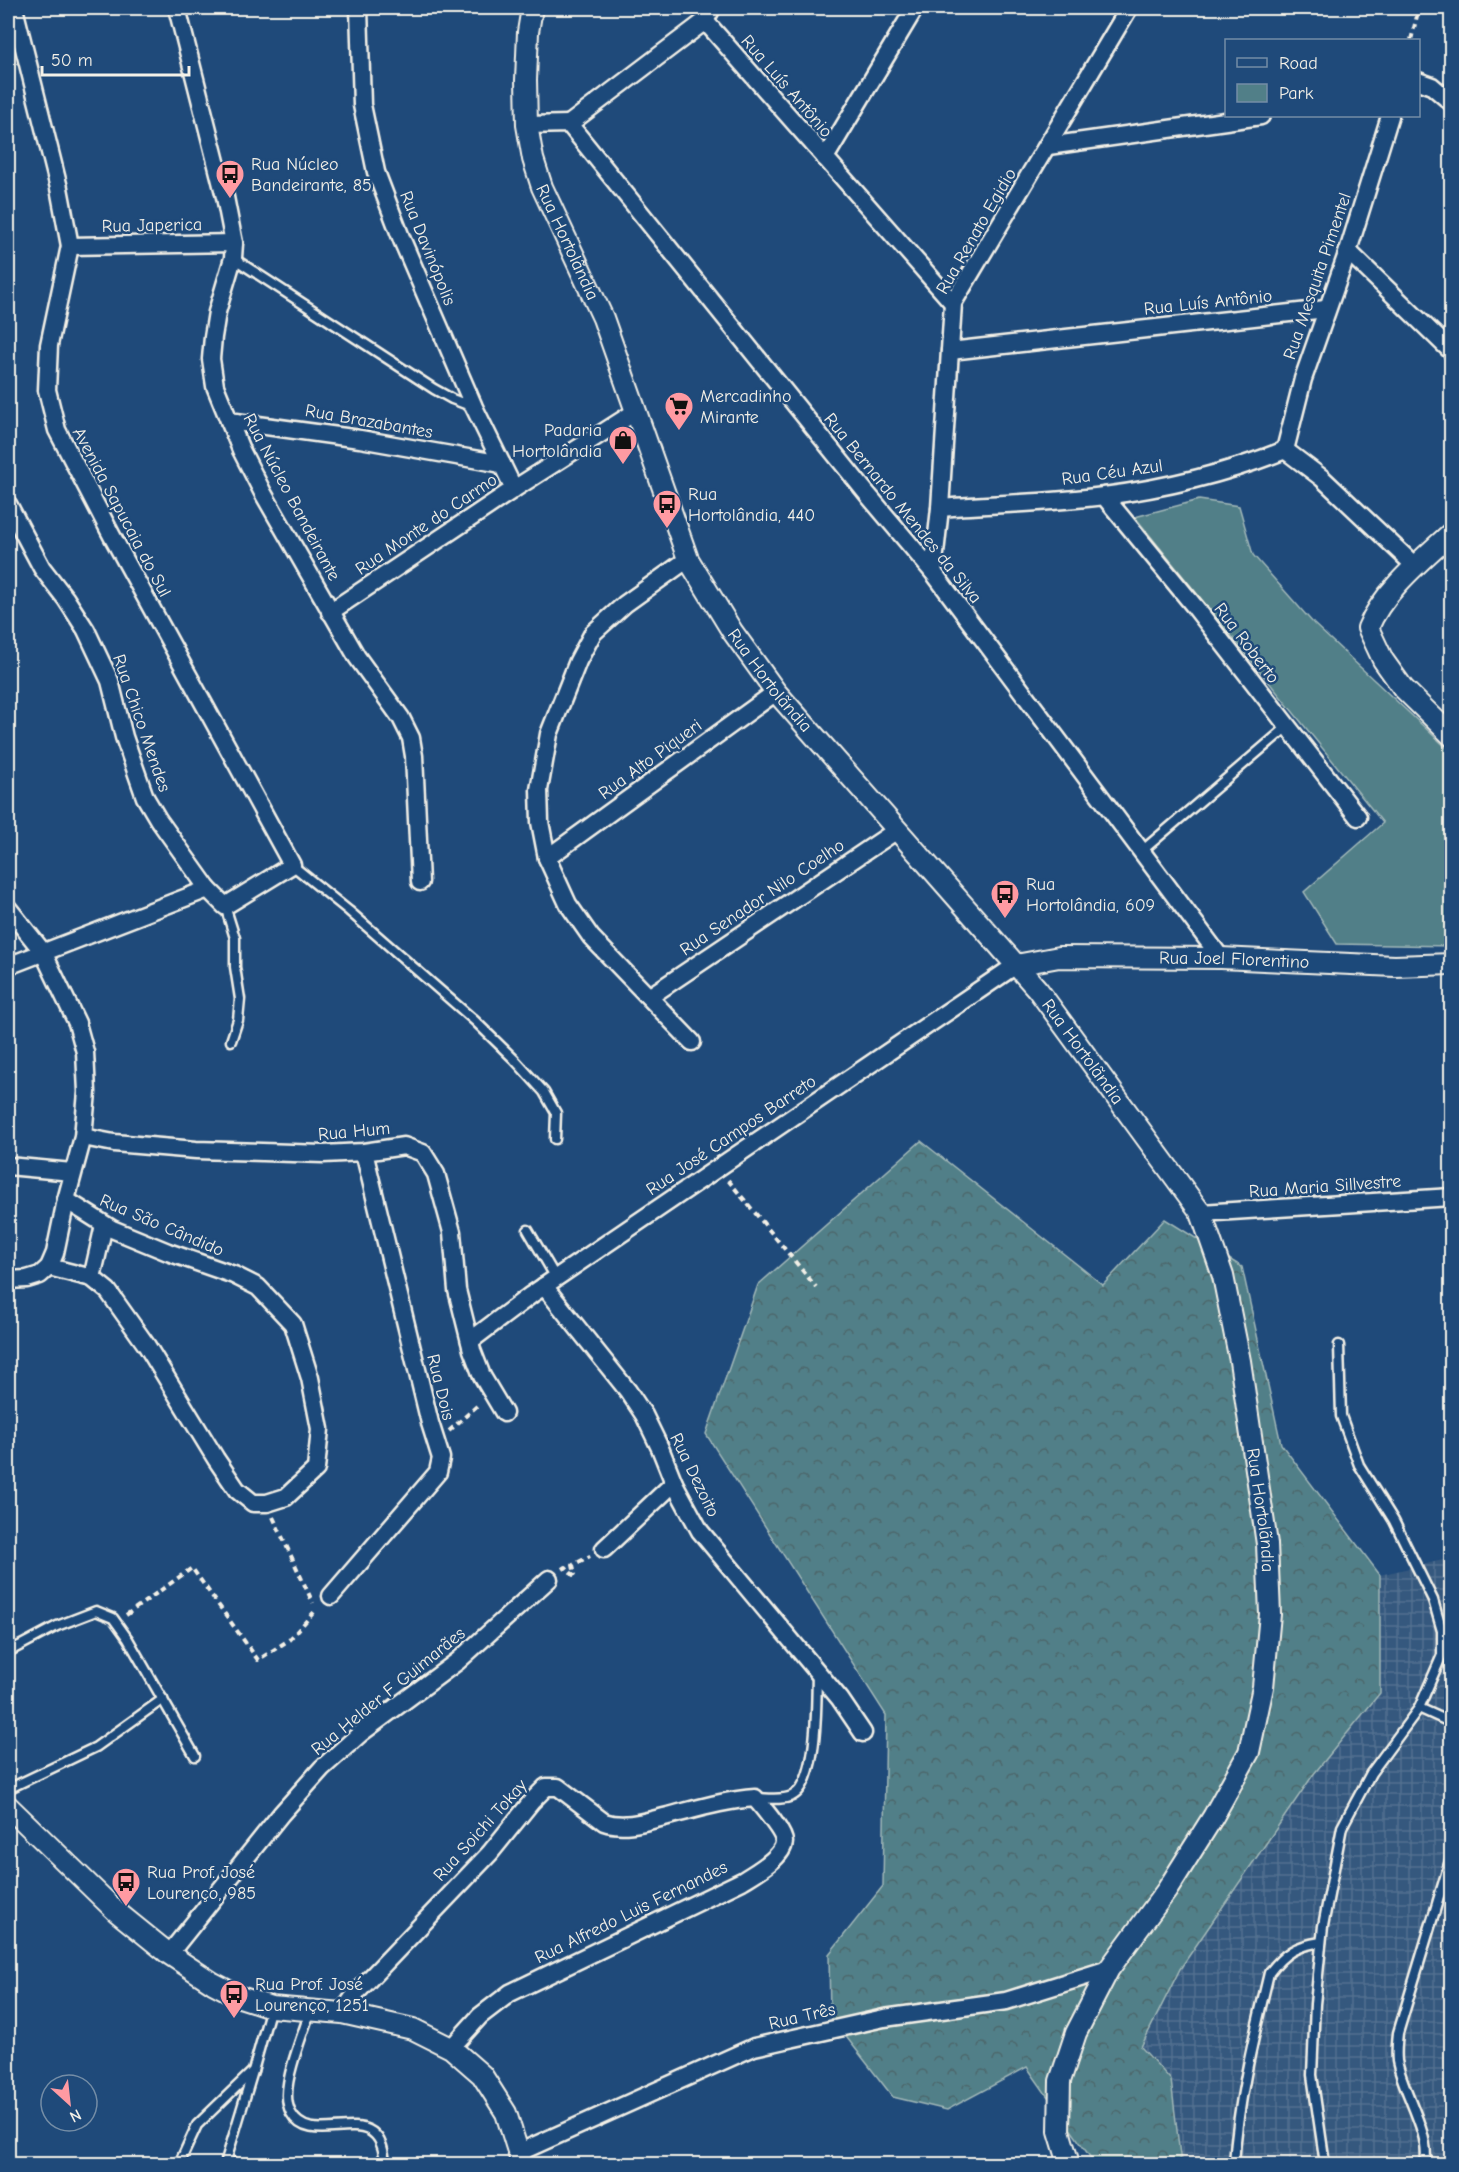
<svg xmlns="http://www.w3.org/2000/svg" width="1459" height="2172" font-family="'Comic Neue',sans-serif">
<defs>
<pattern id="industrial-grid" width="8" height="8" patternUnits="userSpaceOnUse" patternTransform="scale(1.5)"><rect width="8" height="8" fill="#35587e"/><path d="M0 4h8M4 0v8" fill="none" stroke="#537090"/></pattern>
<pattern id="forest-crowns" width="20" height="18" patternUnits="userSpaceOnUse" patternTransform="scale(1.5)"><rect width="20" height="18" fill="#517f88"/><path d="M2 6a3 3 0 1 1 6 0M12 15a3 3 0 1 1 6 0" fill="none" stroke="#4d666a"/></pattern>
</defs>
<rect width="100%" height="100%" fill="#1f4a7a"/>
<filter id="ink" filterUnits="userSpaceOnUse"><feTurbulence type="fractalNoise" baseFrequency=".0167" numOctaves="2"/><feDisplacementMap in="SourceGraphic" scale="12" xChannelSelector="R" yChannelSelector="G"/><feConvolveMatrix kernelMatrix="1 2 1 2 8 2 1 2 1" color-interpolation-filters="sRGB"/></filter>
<g filter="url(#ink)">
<path fill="url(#industrial-grid)" d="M1451,1558V2164H1181L1171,2080L1141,2047L1180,1969L1313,1775L1380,1693V1575Z"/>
<path fill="url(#forest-crowns)" stroke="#a2b8b8" stroke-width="1.5" d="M921,1141L1103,1285L1165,1219L1242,1267L1281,1444L1380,1575V1693L1313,1775L1180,1969L1141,2047L1171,2080L1181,2164H1095L1027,2067L947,2110L893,2097L830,2016L829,1954L883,1886L886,1715L706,1434L758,1285Z"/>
<path fill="#517f88" stroke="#a2b8b8" stroke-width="1.5" d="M1199,500L1239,506L1253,555L1314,624L1451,752V946L1337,944L1304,892L1383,823L1135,517Z"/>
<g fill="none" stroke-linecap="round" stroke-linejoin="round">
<g stroke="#f4f1e8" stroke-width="13">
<g id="service">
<path d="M233,258L434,389L452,399L473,407"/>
<path d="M1143,850L1287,727"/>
<path d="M292,865L349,911L475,1021L514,1059L544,1092L556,1113L555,1139"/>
<path d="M225,906L235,938V967L240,999L238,1020L231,1041"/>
<path d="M528,1230L556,1278"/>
<path d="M8,1652L57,1626L96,1611L113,1618L128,1639L195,1756"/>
<path d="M1419,1708L1452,1723"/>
<path d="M8,1789L96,1747L163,1699"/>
<path d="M755,1798C767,1798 781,1801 792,1796C819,1783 816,1700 817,1673"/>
<path d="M310,2011C303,2034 287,2072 287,2095C287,2102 288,2107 291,2113C313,2154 381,2093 385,2164"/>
<path d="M227,2159L235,2164"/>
<path d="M179,2164L197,2125L253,2071L271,2007"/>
<path d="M225,2164L253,2071"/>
<path d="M1234,2164C1238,2100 1254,2036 1269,1973C1285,1952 1296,1946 1321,1942"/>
<path d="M1325,2164L1312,2075L1315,2004L1323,1926L1342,1827L1371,1773L1419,1708L1442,1655V1631L1433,1600L1394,1521L1359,1465L1341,1416L1339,1345"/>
<path d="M1425,2164C1431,2133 1403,2093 1397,2061C1396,2052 1397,2042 1398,2033L1452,1854"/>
</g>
</g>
<g stroke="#f4f1e8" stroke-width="21">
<g id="minor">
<path d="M177,8L225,197L234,243L233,258L217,312L213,337L211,359L215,386L241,450L263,493L357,657L401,718L411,738L414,756L420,882"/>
<path d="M359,8L362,105L376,172L402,240L474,407L514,489"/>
<path d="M705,21L953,303"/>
<path d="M1418,81L1432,86L1452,103"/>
<path d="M569,124L705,21L712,8"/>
<path d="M527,125L569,124L868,495L933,572L1221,958"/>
<path d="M1048,146L1261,116"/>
<path d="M825,158L915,8"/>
<path d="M70,246L234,243"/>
<path d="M1348,251L1452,352"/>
<path d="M950,351L1326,309"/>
<path d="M229,421L360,439L502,464"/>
<path d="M1285,450L1303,379L1348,251L1390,116"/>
<path d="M1285,450L1322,478L1415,566"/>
<path d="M1104,496L1195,607L1358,817"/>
<path d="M8,504L42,568L66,599L86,630L110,681L124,737L145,797L158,819L208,889"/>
<path d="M940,508C993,504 1051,503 1104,496C1165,488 1228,473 1285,450"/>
<path d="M688,559L625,604L593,633L578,661L549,734L539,790L540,822L547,858L568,904L591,937L692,1042"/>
<path d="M933,572L940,508L953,303L1129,8"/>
<path d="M330,612L514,489L635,412"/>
<path d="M547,858L776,692"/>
<path d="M8,908L43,952L77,1023L85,1052L87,1092L83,1137L66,1200L55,1253L49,1267L40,1275L27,1279L8,1280"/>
<path d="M8,966L208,889L225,906L292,865L112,536L57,430L47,390L49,345L70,246L59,188L14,8"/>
<path d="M649,997L897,830"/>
<path d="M83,1137L114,1143L196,1150L323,1154L364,1152L404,1146L423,1153L436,1174L452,1232L457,1290L472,1350L482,1376L504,1413"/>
<path d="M8,1166L72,1172"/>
<path d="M1201,1213L1452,1197"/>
<path d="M49,1267L92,1278L108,1291L147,1346L216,1459L237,1490L253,1503H267L286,1497L316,1469L320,1429L310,1378L293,1324L258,1287L234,1275L168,1252L112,1229L66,1200"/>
<path d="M92,1278L104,1225"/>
<path d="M544,1286L628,1391L644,1415L660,1448L674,1483L700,1531L840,1699L863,1733"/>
<path d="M470,1341L531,1295L1016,965"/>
<path d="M604,1549L674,1483"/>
<path d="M331,1596L438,1472L441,1458L430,1423L364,1152"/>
<path d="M169,1954L281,1814L322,1768L361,1733L458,1661L549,1579"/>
<path d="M342,2013L358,1991L490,1853L532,1801L546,1787H558L604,1822C625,1829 647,1821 668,1816C696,1809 725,1800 755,1798C762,1807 784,1832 784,1842C783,1858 753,1874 742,1881L510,1993L480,2016L451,2048"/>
<path d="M520,2152L754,2047L884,2018L1006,2001L1109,1969"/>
</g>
</g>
<g stroke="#f4f1e8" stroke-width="24">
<g id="tertiary">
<path id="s1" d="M532,8L528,32L526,80L527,125L533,159L542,187L603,318L688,559L732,631L776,692L1038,990L1201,1213L1223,1276L1240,1361L1267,1544L1270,1614L1263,1687L1249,1752L1213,1817L1167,1890L1109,1969L1076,2033L1060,2081L1059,2131L1069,2164"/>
<path d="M1452,532C1423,559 1383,591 1368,628L1383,660L1403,688L1452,736"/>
<path id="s2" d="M1016,965L1059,957L1221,958L1395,966L1452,964"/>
<path d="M8,1806L117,1912L169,1954L213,1983L240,1997L271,2007L342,2013L413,2029L451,2048L482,2075L506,2113L522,2164"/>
</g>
</g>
<g stroke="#f4f1e8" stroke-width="4" stroke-dasharray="6 4.5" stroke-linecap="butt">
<path d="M1411,40L1419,8"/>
<path d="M728,1180L816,1287"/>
<path d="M449,1431L479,1404"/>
<path d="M273,1517L313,1603"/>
<path d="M563,1569L566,1567L573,1575L575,1574L573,1565L590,1556"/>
<path d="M126,1615L192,1568L258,1660L289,1640L316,1610"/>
</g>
<use href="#service" stroke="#1f4a7a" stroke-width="8"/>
<use href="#minor" stroke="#1f4a7a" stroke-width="16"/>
<use href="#tertiary" stroke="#1f4a7a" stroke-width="20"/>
</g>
</g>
<defs>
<g id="bus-pin" transform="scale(1.5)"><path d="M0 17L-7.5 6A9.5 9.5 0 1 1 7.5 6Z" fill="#ff9aa2" stroke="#1f4a7a"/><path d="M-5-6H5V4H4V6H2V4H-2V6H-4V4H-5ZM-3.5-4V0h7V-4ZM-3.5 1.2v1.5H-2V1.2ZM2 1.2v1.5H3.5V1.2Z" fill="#111"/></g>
<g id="supermarket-pin" transform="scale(1.5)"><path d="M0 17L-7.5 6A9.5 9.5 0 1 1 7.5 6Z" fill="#ff9aa2" stroke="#1f4a7a"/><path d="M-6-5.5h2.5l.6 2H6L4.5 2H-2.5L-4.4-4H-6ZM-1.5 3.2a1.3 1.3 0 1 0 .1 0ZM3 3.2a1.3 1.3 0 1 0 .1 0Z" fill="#111"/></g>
<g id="shop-pin" transform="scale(1.5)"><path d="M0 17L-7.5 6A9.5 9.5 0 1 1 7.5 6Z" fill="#ff9aa2" stroke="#1f4a7a"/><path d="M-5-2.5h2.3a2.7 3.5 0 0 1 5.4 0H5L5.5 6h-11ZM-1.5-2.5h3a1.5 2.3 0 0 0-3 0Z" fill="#111"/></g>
</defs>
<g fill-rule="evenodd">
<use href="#bus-pin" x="230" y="174"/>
<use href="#supermarket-pin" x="679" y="406"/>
<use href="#shop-pin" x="623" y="440"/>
<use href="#bus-pin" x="667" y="504"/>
<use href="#bus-pin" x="1005" y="894"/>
<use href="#bus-pin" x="126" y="1882"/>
<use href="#bus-pin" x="234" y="1994"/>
</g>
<g text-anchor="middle" stroke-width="5" stroke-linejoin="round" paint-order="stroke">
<g font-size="18" fill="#f4f1e8" stroke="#1f4a7a">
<text transform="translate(787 86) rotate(49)" y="6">Rua Luís Antônio</text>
<text transform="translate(152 225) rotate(-1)" y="6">Rua Japerica</text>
<text transform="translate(976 231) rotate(-60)" y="6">Rua Renato Egidio</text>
<text dy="6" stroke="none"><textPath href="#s1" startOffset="242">Rua Hortolãndia</textPath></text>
<text transform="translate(428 248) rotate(68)" y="6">Rua Davinópolis</text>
<text transform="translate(1317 276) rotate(-71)" y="6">Rua Mesquita Pimentel</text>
<text transform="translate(1208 302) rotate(-6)" y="6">Rua Luís Antônio</text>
<text transform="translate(369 421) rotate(10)" y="6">Rua Brazabantes</text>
<text transform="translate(1112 472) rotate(-8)" y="6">Rua Céu Azul</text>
<text transform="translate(292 497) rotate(62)" y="6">Rua Núcleo Bandeirante</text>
<text transform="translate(903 508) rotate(51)" y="6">Rua Bernardo Mendes da Silva</text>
<text transform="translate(122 512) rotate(62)" y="6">Avenida Sapucaia do Sul</text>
<text transform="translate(426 524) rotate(-34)" y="6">Rua Monte do Carmo</text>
<text transform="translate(1247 643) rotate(53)" y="6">Rua Roberto</text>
<text dy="6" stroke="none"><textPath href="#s1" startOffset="728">Rua Hortolãndia</textPath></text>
<text transform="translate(142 723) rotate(71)" y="6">Rua Chico Mendes</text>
<text transform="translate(650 759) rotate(-36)" y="6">Rua Alto Piqueri</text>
<text transform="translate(762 897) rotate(-34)" y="6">Rua Senador Nilo Coelho</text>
<text dy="6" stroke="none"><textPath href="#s2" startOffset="219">Rua Joel Florentino</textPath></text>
<text dy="6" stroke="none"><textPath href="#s1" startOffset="1214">Rua Hortolãndia</textPath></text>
<text transform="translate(354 1131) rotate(-5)" y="6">Rua Hum</text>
<text transform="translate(731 1135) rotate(-34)" y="6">Rua José Campos Barreto</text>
<text transform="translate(1325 1186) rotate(-4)" y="6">Rua Maria Sillvestre</text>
<text transform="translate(162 1225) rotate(23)" y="6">Rua São Cândido</text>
<text transform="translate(441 1387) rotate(76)" y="6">Rua Dois</text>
<text transform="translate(695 1475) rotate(64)" y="6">Rua Dezoito</text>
<text dy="6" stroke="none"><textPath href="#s1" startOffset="1718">Rua Hortolãndia</textPath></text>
<text transform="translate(388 1691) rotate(-39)" y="6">Rua Helder F Guimarães</text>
<text transform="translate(480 1830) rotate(-48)" y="6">Rua Soichi Tokay</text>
<text transform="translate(631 1912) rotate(-26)" y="6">Rua Alfredo Luis Fernandes</text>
<text transform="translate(802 2016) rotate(-13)" y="6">Rua Três</text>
</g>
<g font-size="18" fill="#f4f1e8" stroke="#1f4a7a" text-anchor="start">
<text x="251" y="170">Rua Núcleo<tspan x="251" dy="21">Bandeirante, 85</tspan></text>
<text x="700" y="402">Mercadinho<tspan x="700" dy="21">Mirante</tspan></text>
<text x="602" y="436" text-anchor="end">Padaria<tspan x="602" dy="21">Hortolândia</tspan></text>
<text x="688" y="500">Rua<tspan x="688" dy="21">Hortolândia, 440</tspan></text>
<text x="1026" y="890">Rua<tspan x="1026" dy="21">Hortolândia, 609</tspan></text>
<text x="147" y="1878">Rua Prof. José<tspan x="147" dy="21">Lourenço, 985</tspan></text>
<text x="255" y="1990">Rua Prof. José<tspan x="255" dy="21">Lourenço, 1251</tspan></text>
</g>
</g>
<rect width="1459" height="2172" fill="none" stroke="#1f4a7a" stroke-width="30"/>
<rect x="15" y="15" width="1429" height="2142" fill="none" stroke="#f4f1e8" stroke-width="2" filter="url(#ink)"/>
<rect x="1225" y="39" width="195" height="78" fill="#1f4a7a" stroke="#748da6" stroke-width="1.5"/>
<rect x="1237" y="58" width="30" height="9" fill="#1f4a7a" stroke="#748da6" stroke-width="1.5"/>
<text x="1279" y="69" font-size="18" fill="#f4f1e8">Road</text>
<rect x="1237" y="84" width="30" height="18" fill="#517f88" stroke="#748da6" stroke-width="1.5"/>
<text x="1279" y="99" font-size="18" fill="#f4f1e8">Park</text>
<g transform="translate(69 2103) rotate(153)"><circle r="28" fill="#1f4a7a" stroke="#748da6" stroke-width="1.5"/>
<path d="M0-4.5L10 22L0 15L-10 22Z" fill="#ff9aa2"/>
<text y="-9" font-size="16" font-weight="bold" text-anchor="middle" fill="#f4f1e8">N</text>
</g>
<path d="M42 66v9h147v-9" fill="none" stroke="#f4f1e8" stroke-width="3"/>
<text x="51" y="66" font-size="18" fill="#f4f1e8" stroke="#1f4a7a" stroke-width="4.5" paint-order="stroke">50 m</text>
</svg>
